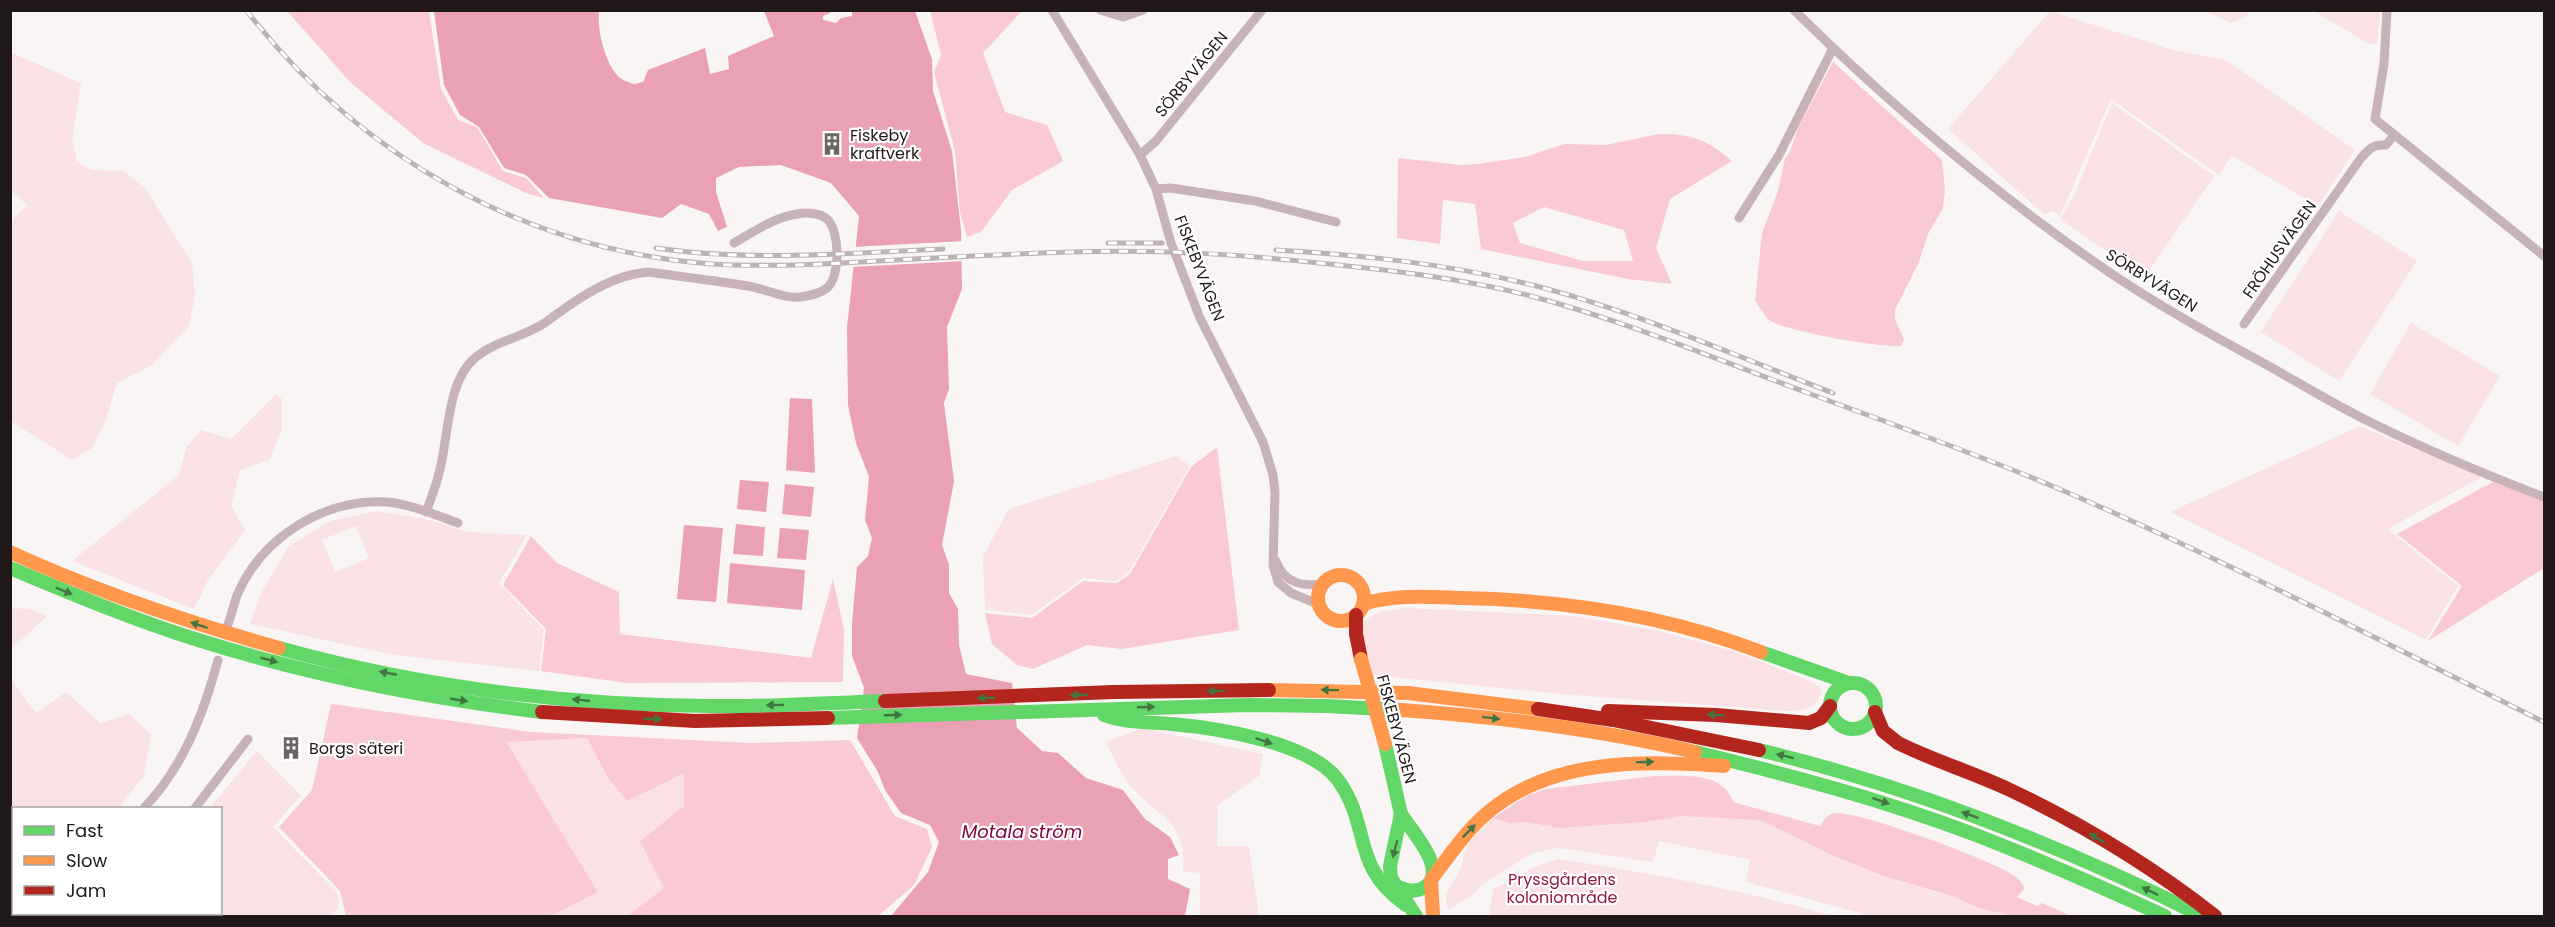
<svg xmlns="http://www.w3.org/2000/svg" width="2555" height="927" font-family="Poppins,sans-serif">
<rect width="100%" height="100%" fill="#faf5f5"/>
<g fill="#f9e1e5" fill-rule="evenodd">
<path d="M2050,11L2173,50L2226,60L2355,150L2318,206L2232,156L2219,175L2111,99L2060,216L2053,211L2044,214L1948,129Z"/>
<path d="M2205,11H2250L2245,17L2231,23Z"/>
<path d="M2314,11H2380L2377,43L2369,44Z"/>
<path d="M10,52L81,83L72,140L77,161L91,170L124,171L145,188L192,263L195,295L189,326L151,366L117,383L105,423L92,448L72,460L11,421V221L27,205L11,190Z"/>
<path d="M2112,103L2214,176L2144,278L2060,219L2075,193Z"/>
<path d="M2339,211L2417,261L2339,381L2261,332Z"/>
<path d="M2411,323L2500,376L2458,446L2370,394Z"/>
<path d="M276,394L282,399V428L270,460L240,470L231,506L245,530L208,580L194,609L72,561L179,475L186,448L201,430L231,439Z"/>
<path d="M2360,426L2481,477L2388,529L2458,586L2426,640L2170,512Z"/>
<path d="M1176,456L1190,466L1129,572L1117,581L1083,578L1032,615L985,610L983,556L1009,509Z"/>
<path d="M378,511L430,520L468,532L527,535L499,583L544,630L539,671L394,655L250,624L261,593L289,546L330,521ZM356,526L369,558L335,572L322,540Z"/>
<path d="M11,608L30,609L47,616L11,649Z"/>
<path d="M1407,608L1575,616L1658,631L1737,652L1810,681L1821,688C1822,709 1802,711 1785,711L1561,694L1373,675C1361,627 1348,614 1407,608Z"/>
<path d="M11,679L36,713L66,692L100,723L129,714L151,734L144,776L118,808H14L13,812L11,813Z"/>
<path d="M1142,728L1263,754L1259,776L1218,805L1217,846H1249L1259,916H1200V873L1183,871C1188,820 1155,816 1129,784C1119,772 1113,755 1106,742Z"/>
<path d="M587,738L607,776L666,781L684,773V806L640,841L664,888L627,916H551L598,892L505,742Z"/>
<path d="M257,751L301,795L273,827L337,892L339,908L329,916H116L119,914H220V808H210Z"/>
<path d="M1681,815L1761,820L1834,856L1884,876L2013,916H1871L1746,882L1750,860L1659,841L1653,862L1558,848L1533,853L1481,885L1473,895L1449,909C1439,896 1455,881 1460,870C1464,860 1463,851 1469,843C1476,834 1485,826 1493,818L1509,823L1525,822L1560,828L1645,822Z"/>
<path d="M1558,859C1651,873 1743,890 1833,916H1489L1493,889L1539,865Z"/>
</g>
<g fill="#f9c9d4" fill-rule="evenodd">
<path d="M287,11H429L441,89L458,120L477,127L503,171L526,178L544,198L526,193L423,143L351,83Z"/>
<path d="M930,11H1022L983,53L1005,112L1047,125L1063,161L1012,190L981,232L967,237L960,212L955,151L934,72L941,55Z"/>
<path d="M1833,62L1942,160L1945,190L1943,208L1928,234L1919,262L1895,310V320L1904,339L1901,346C1880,348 1784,331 1769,320C1764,315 1759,306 1755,301L1762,233L1778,191L1785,159L1790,152L1798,128Z"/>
<path d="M1659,134C1692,134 1706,139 1732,161L1670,199L1656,248L1672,284L1628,279L1481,249L1475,204L1443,200L1440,244L1397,238L1398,158L1462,165L1477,164L1525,157L1564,144L1606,145ZM1544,207L1624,230L1633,261H1583L1520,243L1513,223Z"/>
<path d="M1217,447L1239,630L1122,649L1087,645L1033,669L1017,665L992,644L985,613L1032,618L1083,581L1117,583L1130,574L1191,467Z"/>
<path d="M2493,482L2544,501V568L2428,641L2462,586L2397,534Z"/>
<path d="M531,536L557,563L619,592L620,634L811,658L833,579L844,630L843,682L627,683L541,671L546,629L503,585Z"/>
<path d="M331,704L532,732L751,743L850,740L895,816L927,829L932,847L914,885L878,916H627L664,888L640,841L684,806V773L627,801L607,776L587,738L506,742L598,892L551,916H346L340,891L279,827L312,790Z"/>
<path d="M1655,776C1682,776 1724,771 1733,802L1820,826C1825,819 1828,813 1837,813C1861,812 1998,862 2016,877C2020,880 2022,884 2025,888L2017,897L2037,906L2042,903L2071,916H2013L1980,908L1951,896L1884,876L1834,856L1760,820L1681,816L1645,822L1560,828L1525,822L1509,823L1493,818L1528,795L1546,789Z"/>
<path d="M13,902L14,914H116L113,916H11V903Z"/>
</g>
<g fill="#e9a1b3">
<path d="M434,11H599C597,29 604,60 617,75C621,80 628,82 634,84L643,82L648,70L705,48L710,74L729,69L728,56L774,36L764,11H830V13L823,16V20L836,23L841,18L852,16V11H915L932,59L933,91L952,151L961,230L962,289L947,327L949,389L944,403L954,481L942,545L949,565V593L958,609L959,645L966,674L1012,683L1017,728L1042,751L1058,753L1086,778L1123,790L1145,819L1170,837L1179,855L1168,859V879L1190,889L1185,916H891L928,872L939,842L930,825L901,813L885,790L878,772L857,738L864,688L852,656V623L857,567L868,556L872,538L865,520L869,477L856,443L848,405L847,328L859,216L831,183L781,165L739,167L716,178V192L727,227L718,231L709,214L681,204L662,218L549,198L526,175L504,168L479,127L460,115L444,85Z"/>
<path d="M790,398L812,399L815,473L786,470Z"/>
<path d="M740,480L769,482L766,512L737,509Z"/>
<path d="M785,484L814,487L811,517L782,514Z"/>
<path d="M736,524L765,527L763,556L733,554Z"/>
<path d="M684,525L723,528L716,602L677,599Z"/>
<path d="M780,528L809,530L806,560L777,558Z"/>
<path d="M730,563L805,570L802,610L727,603Z"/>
</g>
<path fill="#faf5f5" d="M964,241L965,261L850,267L853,247Z"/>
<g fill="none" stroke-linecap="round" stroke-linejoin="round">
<g stroke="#c7b2b7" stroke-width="9">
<path d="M1052,10L1140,155L1156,189L1171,243L1200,318L1263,442L1273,475L1275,492L1273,565L1278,582L1291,593L1320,605"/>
<path d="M1100,10L1123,17L1143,10"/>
<path d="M1794,10C1888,103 1995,193 2103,268C2155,304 2211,335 2267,365C2299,383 2332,403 2366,420C2424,449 2484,474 2544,497"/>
<path d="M2387,10L2384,64L2375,119L2544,256"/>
<path d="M1140,155L1156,141L1262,10"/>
<path d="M1156,189L1171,188L1255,201L1336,222"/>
<path d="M1739,218L1779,155L1832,50"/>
<path d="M2244,324L2361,158C2369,149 2373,144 2386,145L2394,135"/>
<path d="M426,512C431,499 436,486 439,473C449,438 446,381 476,357C497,340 525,337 546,322C576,300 610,275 648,272C681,277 715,280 748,286C766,289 784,299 801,297C811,295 820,294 827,288C841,276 840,231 827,219C820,213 806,212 797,214C775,217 753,232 734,243"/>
<path d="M1276,561C1284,583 1302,587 1324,584"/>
<path d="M228,624C232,614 234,603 238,593C263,537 324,498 387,502C410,504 436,515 458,523"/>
<path d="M144,808C184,766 203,715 218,660"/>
<path d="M195,808L248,739"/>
<path d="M10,897L14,895"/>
</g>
<g stroke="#63d668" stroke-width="14">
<path d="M10,568C72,594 134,620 198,640C310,675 425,698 542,712"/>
<path d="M279,648C419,687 567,705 712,706C770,707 827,703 885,701"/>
<path d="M1761,652L1849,683"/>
<circle cx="1853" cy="706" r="23"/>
<path d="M1104,715C1125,723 1149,722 1172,724C1216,728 1310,742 1338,780C1372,827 1350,866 1406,905"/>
<path d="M828,718L1248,705L1327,706L1401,710"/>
<path d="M1385,744L1401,814L1390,866L1391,878L1416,916"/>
<path d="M1759,750C1914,787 2060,845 2202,916"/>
<path d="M1695,752C1790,775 1884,800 1976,835C2040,860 2102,887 2165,916"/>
<path d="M1398,887C1407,891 1416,893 1425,887C1449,870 1412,832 1401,814"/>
</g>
<g stroke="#ff974d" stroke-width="14">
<path d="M10,552C97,592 187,622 279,648"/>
<circle cx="1341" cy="598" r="23"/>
<path d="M1363,604C1396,594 1429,597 1462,598C1565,600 1665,615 1761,652"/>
<path d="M1269,690L1408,693L1538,709"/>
<path d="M1401,710C1500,717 1599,729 1695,752"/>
<path d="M1433,877C1450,855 1465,832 1486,814C1551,757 1644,761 1724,766"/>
<path d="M1431,881L1433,916"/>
</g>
<g stroke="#b3261e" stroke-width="14">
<path d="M1356,615V634L1361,659"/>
<path d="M885,701L1114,692L1269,690"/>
<path d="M1538,709L1613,720L1759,750"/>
<path d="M1608,711L1716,715L1809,723L1821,718L1830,706"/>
<path d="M542,712L695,721L828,718"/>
<path d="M1875,712L1883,731L1898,743C1934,761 1972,772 2008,789C2082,824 2151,866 2215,916"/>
</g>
<g stroke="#bdb2b4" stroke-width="5">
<g id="rail">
<path d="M246,10C360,157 525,250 711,264C761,267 811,265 860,262C931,258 1001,254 1071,252C1154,249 1237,254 1319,263C1389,270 1459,278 1527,295C1623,320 1716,359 1808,393C1894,425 1980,455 2064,491C2227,561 2385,643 2544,722"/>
<path d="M1108,243H1162"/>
<path d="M656,248C751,262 847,253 943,249"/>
<path d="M1276,250C1359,255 1442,263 1524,283C1630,309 1731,354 1833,393"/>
</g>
</g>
<use href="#rail" stroke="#fff" stroke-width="3" stroke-dasharray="9" stroke-linecap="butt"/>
<path stroke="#ff974d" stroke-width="14" d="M1361,659L1385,744"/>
</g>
<defs><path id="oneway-solid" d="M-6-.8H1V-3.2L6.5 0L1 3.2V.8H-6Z" transform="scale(1.5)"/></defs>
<g fill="#427640">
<use href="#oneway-solid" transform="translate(64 591) rotate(23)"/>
<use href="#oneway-solid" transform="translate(199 625) rotate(-162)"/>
<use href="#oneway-solid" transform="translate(269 660) rotate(15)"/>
<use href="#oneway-solid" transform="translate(388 673) rotate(-169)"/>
<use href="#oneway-solid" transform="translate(1330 690) rotate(-179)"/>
<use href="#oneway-solid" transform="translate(1216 691) rotate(179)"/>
<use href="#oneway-solid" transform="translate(1079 695) rotate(178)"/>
<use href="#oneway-solid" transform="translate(986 698) rotate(178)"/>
<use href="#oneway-solid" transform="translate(459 700) rotate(9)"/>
<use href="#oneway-solid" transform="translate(581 700) rotate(-174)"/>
<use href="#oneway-solid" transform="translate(775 705) rotate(179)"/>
<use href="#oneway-solid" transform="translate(1146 707) rotate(-2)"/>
<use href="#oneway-solid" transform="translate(893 715) rotate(-2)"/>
<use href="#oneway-solid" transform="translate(1716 715) rotate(-176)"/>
<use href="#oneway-solid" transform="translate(1491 718) rotate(7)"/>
<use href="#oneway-solid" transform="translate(653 719) rotate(2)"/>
<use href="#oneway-solid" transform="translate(1264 741) rotate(19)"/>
<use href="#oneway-solid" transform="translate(1785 756) rotate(-166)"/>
<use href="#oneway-solid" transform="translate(1645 762) rotate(-1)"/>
<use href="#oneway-solid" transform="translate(1881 801) rotate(18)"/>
<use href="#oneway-solid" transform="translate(1970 815) rotate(-160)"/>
<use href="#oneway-solid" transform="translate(1469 831) rotate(-45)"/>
<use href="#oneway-solid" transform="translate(2097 838) rotate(-150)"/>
<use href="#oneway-solid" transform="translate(1395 849) rotate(105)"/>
<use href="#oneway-solid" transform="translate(2150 891) rotate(-154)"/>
</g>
<defs>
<g id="building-bare" transform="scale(1.8)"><path d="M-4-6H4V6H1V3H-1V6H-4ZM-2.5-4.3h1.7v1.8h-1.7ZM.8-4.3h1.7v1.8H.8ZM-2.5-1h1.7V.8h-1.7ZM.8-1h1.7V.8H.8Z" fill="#6c6566" stroke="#fff" stroke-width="2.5" paint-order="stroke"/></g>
</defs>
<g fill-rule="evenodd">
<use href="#building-bare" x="832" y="144"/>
<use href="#building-bare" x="291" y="748"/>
</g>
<g text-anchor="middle" stroke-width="4.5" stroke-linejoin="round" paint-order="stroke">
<g font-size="16" fill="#201719" stroke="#fff">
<text transform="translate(1191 74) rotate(-51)" y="6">SÖRBYVÄGEN</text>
<text transform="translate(2279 249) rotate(-55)" y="6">FRÖHUSVÄGEN</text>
<text transform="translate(1200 268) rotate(69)" y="6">FISKEBYVÄGEN</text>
<text transform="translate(2152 280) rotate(32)" y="6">SÖRBYVÄGEN</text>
<text transform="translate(1397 729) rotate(75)" y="6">FISKEBYVÄGEN</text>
</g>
<g font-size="16" fill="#201719" stroke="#fff" text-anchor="start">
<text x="850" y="141">Fiskeby<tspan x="850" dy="18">kraftverk</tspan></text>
<text x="309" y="754">Borgs säteri</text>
</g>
<g font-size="16" fill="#921848" stroke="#fff">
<text x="1562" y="885">Pryssgårdens<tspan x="1562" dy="18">koloniområde</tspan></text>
</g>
<g font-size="18" font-style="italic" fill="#86053e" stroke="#fff">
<text x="1022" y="838">Motala ström</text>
</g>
</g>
<rect width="2555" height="927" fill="none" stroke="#201719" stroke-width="24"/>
<rect x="12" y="807" width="210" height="108" fill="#ffffff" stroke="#a6a2a3" stroke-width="1.5"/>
<rect x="24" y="826" width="30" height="9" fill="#63d668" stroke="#a6a2a3" stroke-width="1.5"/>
<text x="66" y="837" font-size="18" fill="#201719">Fast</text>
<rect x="24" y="856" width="30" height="9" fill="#ff974d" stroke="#a6a2a3" stroke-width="1.5"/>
<text x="66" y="867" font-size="18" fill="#201719">Slow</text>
<rect x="24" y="886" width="30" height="9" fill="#b3261e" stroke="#a6a2a3" stroke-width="1.5"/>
<text x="66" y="897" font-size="18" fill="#201719">Jam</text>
</svg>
